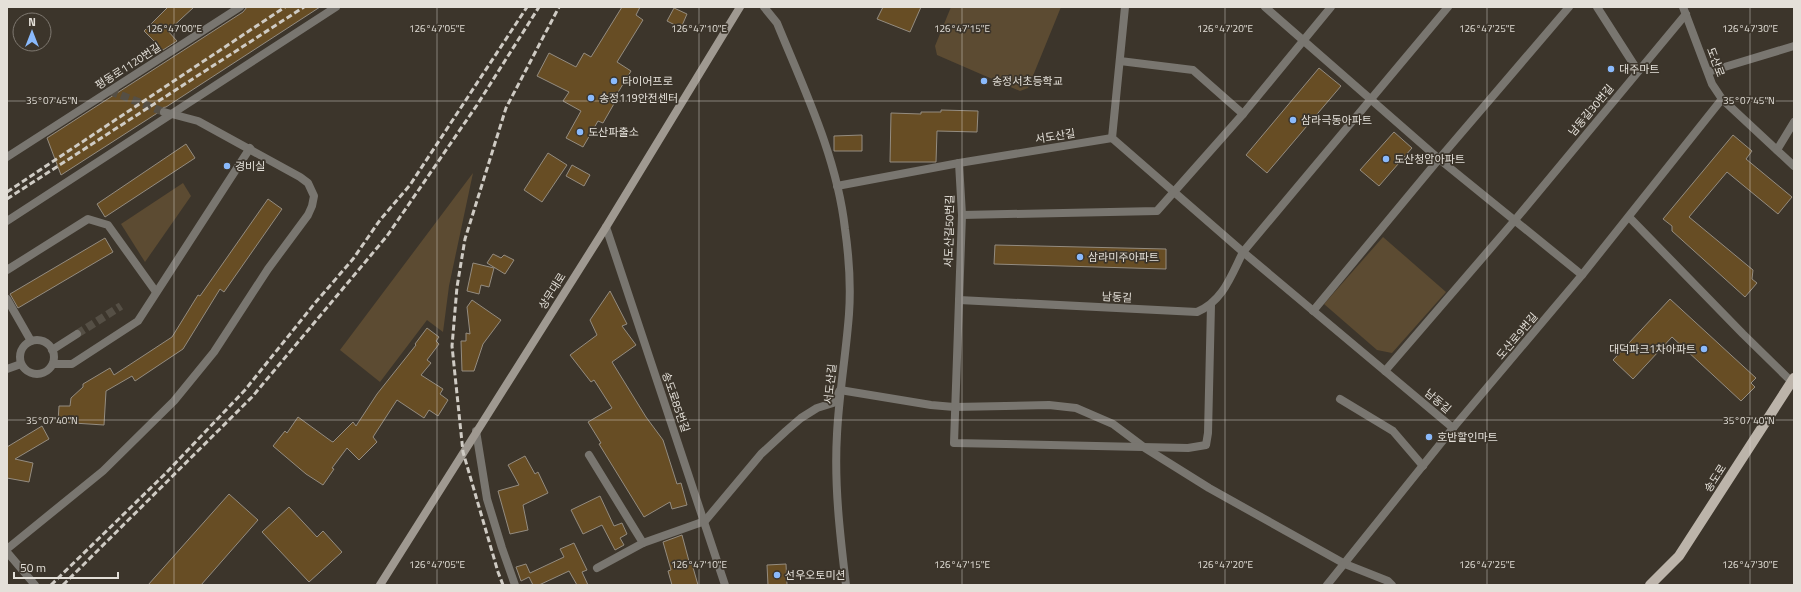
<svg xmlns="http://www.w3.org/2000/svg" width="1801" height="592" font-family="'Titillium Web','Noto Sans KR',sans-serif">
<rect width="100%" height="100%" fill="#3c352b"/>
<g fill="#5c4b32">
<path d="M951,7H1061L1028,88L1020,91L937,55L935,46Z"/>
<path d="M473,173L449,286L443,332L427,320L380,382L340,350Z"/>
<path d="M183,183L191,196L145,262L121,224Z"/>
<path d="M1383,237L1446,292L1392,353L1377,350L1324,304Z"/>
</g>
<g fill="#674d24" stroke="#948c80">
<path d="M168,7H194L168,31L177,41L163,50L144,31Z"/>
<path d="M247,7H320L166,107L160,108L159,112L61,175L47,138L243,12Z"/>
<path d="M622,7H640L636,15L643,20L617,62L631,71L617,94L619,95L603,123L598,121L583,147L566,138L581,111L563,101L569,92L537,76L549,53L576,67L584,53L591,57Z"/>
<path d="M883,7H921L910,32L877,19Z"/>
<path d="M674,8L687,14L681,28L667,21Z"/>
<path d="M1319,68L1341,86L1267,173L1246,155Z"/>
<path d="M941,110L978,111L977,132L937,131L936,162H890L891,113L921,114V112H941Z"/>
<path d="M1394,132L1412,148L1379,186L1360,170Z"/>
<path d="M862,135V151H834V136Z"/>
<path d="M1733,135L1752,151L1746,159L1792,197L1778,214L1727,172L1689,217L1753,270L1752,279L1757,283L1745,297L1672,231V226L1663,219Z"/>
<path d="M186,144L195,158L105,217L97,204Z"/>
<path d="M548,153L567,165L542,202L524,190Z"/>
<path d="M572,165L590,175L584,186L566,176Z"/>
<path d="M268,199L282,209L224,292L220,289L183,349L135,381L132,376L106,391L104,425L58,422L59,406H70L71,398L83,387V384L110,368L114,375L172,337L198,295L200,296Z"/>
<path d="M105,238L113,252L18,308L10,294Z"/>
<path d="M995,245L1166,249V269L994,264Z"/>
<path d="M493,254L501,258L504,255L514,260L505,274L487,263Z"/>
<path d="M473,263L494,268L489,287L481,285L479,294L467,291Z"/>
<path d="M610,291L627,324L622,326L636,345L612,362L646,417L663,440L677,484L681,483L687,505L672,509L670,502L644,517L599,444L601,443L588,422L612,408L594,380L591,382L570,355L597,335L590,320Z"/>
<path d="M1670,299L1756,378L1751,383L1755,387L1741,401L1672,337L1633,379L1613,360Z"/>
<path d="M472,300L501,320L483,344L474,371H462L461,341H466V333L470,334L467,307Z"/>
<path d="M427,328L439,337L436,341L439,344L427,360L431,363L421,375L443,389L440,394L448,400L438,416L429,410L424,418L397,400L373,437L377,442L359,460L347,448L332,468L334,469L323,485L306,474L273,446L285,431L287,433L298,417L331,441L333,442L353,422L356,426L377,394L416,345L415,344Z"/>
<path d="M42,426L49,439L15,459L33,463L29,482L7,478V447Z"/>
<path d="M525,456L535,474L538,472L548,493L523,505L528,530L510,534L498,491L519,485L508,465Z"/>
<path d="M229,494L258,520L201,585H148Z"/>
<path d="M600,496L614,526L622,523L627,534L620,538L624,545L615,550L602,525L583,534L571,510Z"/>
<path d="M289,507L317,537L323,531L342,552L309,582L262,532Z"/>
<path d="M682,535L690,565L692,564L698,585H672L668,571L671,570L663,542Z"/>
<path d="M574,543L587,570L582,572L588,585H577L569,571L539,585H533L529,577L521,581L516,567L526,564L530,573L564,557L560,549Z"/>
<path d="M786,564L787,585H768L767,565Z"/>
</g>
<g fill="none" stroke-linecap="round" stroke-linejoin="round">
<g stroke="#554f45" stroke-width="8" stroke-dasharray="8 4" stroke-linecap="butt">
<path d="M110,91L164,112"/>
<path d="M77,334L121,306"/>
</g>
<g stroke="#797670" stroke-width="8">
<path d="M1340,399L1393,431L1423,466"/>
<path d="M476,431L487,499L502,548L515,585"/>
<path d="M589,455L643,543"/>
<path d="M597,568L643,543L705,521L761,454L786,431L801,418L817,408L833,403L840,390L931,405L954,407L1049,405L1076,408L1113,424L1145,448L1209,488L1345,564L1388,581L1392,585"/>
</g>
<g stroke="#797670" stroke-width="8">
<path d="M764,7L777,23C804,89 837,157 845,229C849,257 851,286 849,314C846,354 839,394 837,434C834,484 840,535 846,585"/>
<path d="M1125,7L1112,138L1243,252L1453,428"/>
<path d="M1265,7L1439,159L1582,275"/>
<path d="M1597,7L1638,71"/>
<path d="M1683,7L1712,84L1722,99L1794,166"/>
<path d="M1120,61L1193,70L1243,114"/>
<path d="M1708,72L1794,46"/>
<path d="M1777,150L1794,122"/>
<path d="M7,157L240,7"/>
<path d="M959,163L962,215L954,443L1188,448L1206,445L1208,433L1211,305"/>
<path d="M837,186L959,163L1112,138"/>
<path d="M962,215L1157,211L1243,114L1331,7"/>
<path d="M1629,217L1743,334L1792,382"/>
<path d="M7,221L336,7"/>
<path d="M606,227L725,585"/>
<path d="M7,270L88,219L108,225L156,292"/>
<path d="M7,299L31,341"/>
<path d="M959,300L1197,312C1223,301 1231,276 1243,252L1448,7"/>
<path d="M1313,311L1439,159L1569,7"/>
<circle cx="37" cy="357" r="17"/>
<path d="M52,350L77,334"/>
<path d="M53,364H72L138,321L250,148"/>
<path d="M7,369L21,364"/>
<path d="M1385,371L1515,220L1686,14"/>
<path d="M7,549L103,471L174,401L214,352L268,269L308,215L312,206L314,196L308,183L300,177L198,121L164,112"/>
<path d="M7,552L35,585"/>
<path d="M1327,585L1453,428L1582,275L1722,99"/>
</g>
<path stroke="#9f9991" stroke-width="8" d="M380,585L606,227L740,7"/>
<path stroke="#bcb4aa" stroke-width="10" d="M1650,585L1679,556L1794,378"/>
<g stroke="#cfcbc4" stroke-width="3" stroke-dasharray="6 3" stroke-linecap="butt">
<path d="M7,192L285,7"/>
<path d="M7,199L304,7"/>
<path d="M51,585L165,474L245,390L315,303L353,259L380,220L410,185L527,7"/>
<path d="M63,585L252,397L387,236L477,105L539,7"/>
<path d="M503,585L498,572L463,452L452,346L457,287L465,239L506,108L559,7"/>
</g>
</g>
<path fill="none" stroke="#e4e0d9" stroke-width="1" stroke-opacity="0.45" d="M174,7V585M437,7V585M699,7V585M962,7V585M1225,7V585M1487,7V585M1750,7V585M7,101H1794M7,420H1794"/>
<g fill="#8abafc" stroke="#3c352b" stroke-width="1.5">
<circle cx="1611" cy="69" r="4"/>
<circle cx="614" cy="81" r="4"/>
<circle cx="984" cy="81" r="4"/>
<circle cx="591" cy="98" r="4"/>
<circle cx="1293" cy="120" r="4"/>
<circle cx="580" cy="132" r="4"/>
<circle cx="1386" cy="159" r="4"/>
<circle cx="227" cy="166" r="4"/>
<circle cx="1080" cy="257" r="4"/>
<circle cx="1704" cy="349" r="4"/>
<circle cx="1429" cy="437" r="4"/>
<circle cx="777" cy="575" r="4"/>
</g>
<g text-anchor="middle" stroke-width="3.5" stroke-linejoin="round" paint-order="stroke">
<g font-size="11" fill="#e4e0d9" stroke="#3c352b">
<text transform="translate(1716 62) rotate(69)" y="4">도산로</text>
<text transform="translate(128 66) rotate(-33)" y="4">평동로1120번길</text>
<text transform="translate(1591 110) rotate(-50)" y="4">남동길30번길</text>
<text transform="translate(1055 136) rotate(-9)" y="4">서도산길</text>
<text transform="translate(949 231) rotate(-89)" y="4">서도산길50번길</text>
<text transform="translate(552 291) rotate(-58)" y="4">상무대로</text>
<text transform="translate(1117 297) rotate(3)" y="4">남동길</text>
<text transform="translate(1517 336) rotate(-50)" y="4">도산로9번길</text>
<text transform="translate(830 384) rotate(-84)" y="4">서도산길</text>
<text transform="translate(1438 401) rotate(40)" y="4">남동길</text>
<text transform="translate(676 402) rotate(71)" y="4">송도로85번길</text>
<text transform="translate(1715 478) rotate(-57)" y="4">송도로</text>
</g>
<g font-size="11" fill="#e4e0d9" stroke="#3c352b" text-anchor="start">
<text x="1619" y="73">대주마트</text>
<text x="622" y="85">타이어프로</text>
<text x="992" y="85">송정서초등학교</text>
<text x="599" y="102">송정119안전센터</text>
<text x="1301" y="124">삼라극동아파트</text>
<text x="588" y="136">도산파출소</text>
<text x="1394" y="163">도산청암아파트</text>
<text x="235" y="170">경비실</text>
<text x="1088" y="261">삼라미주아파트</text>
<text x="1696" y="353" text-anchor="end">대덕파크1차아파트</text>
<text x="1437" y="441">호반할인마트</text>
<text x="785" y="579">선우오토미션</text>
</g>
</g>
<g font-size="10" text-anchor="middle" fill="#e4e0d9" stroke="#3c352b" stroke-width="3.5" stroke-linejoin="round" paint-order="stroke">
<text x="174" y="32">126°47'00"E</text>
<text x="437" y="32">126°47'05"E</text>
<text x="699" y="32">126°47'10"E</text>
<text x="962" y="32">126°47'15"E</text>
<text x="1225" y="32">126°47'20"E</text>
<text x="1487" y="32">126°47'25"E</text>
<text x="1750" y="32">126°47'30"E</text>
<text x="52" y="104">35°07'45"N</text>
<text x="1749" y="104">35°07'45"N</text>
<text x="52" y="424">35°07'40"N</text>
<text x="1749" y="424">35°07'40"N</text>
<text x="437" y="568">126°47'05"E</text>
<text x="699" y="568">126°47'10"E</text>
<text x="962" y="568">126°47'15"E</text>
<text x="1225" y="568">126°47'20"E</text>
<text x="1487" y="568">126°47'25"E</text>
<text x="1750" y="568">126°47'30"E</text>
</g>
<rect width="1801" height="592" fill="none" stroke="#e4e0d9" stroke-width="16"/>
<g transform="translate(32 32)"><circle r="19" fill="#3c352b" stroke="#7f7971"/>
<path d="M0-3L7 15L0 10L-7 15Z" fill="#8abafc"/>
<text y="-6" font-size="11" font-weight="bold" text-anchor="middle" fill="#e4e0d9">N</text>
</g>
<path d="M14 572v6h104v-6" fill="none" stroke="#e4e0d9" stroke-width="2"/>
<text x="20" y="572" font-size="12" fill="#e4e0d9" stroke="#3c352b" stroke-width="3" paint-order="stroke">50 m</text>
</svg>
